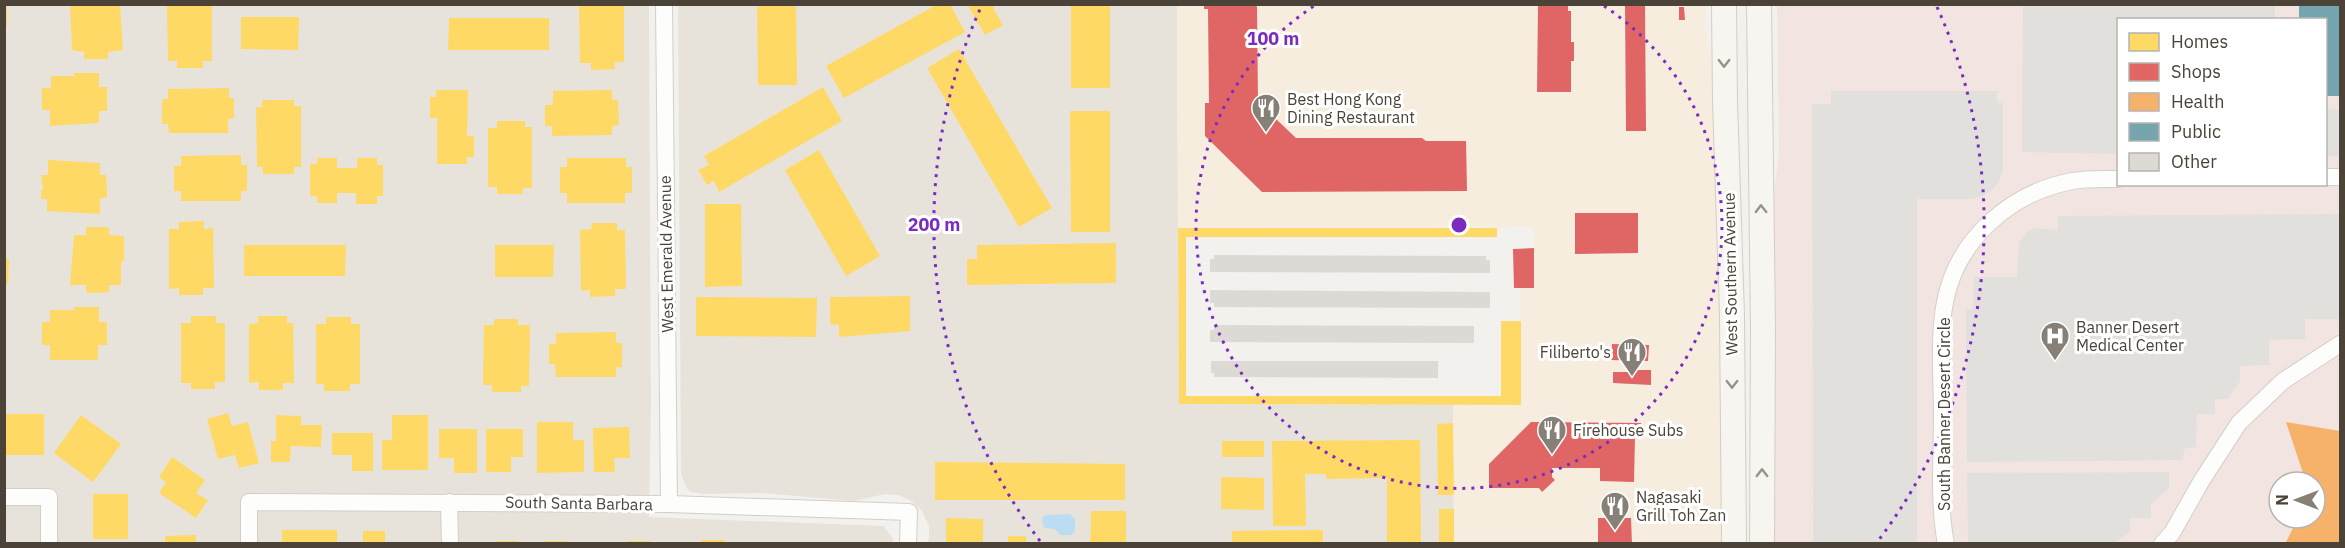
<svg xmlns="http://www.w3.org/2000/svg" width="2345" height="548" font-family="'IBM Plex Sans',sans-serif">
<rect width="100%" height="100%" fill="#f3f1ed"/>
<g fill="#e8e3da">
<path d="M4,5H649L651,404L649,517L884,526L893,539V543H5Z"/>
<path d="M678,5H1177L1179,404L1453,405L1454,543H1126V511H1091L1090,543H927L929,538V526L922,511L911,501L898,495L885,494L854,501L761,493L703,494L691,492L686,487L681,474Z"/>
</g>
<path fill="#f6eddf" d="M1177,5H1706L1705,30L1715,73L1725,543H1454L1453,405L1521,404L1520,288L1534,287V227L1178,228Z"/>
<path fill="#f2e5e1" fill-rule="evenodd" d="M1777,5H2340V543L1771,544L1768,240L1779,153ZM2118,20H2326V184H2118ZM2279,482H2315V518H2279Z"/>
<g fill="#e2e0dc">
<path d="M2023,5H2275V19L2118,20V154L2022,152Z"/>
<path d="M1831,91H1997V103H2003V170L1999,181L1992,190L1983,196L1972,199H1917V543H1813L1812,104H1831Z"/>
<path d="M2326,108L2340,110V157L2326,156Z"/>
<path d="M2340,214V319H2305V339L2269,340V365L2240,366V381L2228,399H2215V414H2197L2196,447L2184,449L2183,460L1967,462L1966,310L1973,309L1974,277H2017L2019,242L2028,231L2034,228L2058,230V216Z"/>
<path d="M2169,472V488L2151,504V518H2130V532L2115,543H1968L1967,473Z"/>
</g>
<path fill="#baddf4" d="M1070,514L1075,519V531L1071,535H1060L1055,529L1045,528L1043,526L1042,518L1045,515Z"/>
<g fill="#ffd966">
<rect x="4" y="4" width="3" height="22"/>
<path d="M70,4H120L123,50L108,52V59H84V50L82,52L72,50Z"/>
<path d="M167,4H212V61H203V68H177V61H168Z"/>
<path d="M938,4H950L965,32L844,98L826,66Z"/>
<path d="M967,4H998L993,8L1003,25L985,35Z"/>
<rect x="1071" y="4" width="39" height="84"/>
<path d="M579,5H624V62H615V69L591,70V63H580Z"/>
<path d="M757,5H796L797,85H758Z"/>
<path d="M241,17H299L298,50L241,49Z"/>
<path d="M449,18H549V50H448Z"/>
<path d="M959,49L1052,208L1019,227L927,68Z"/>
<path d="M74,73H99V87H107V111H99V123L50,126V110H42V88H51V76H74Z"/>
<path d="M823,87L842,121L719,192L714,181L707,185L698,170L709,165L704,156Z"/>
<path d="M229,88V98H234V118L228,119V133H169L168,124H162V99H168V89Z"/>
<path d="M436,90H468L467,136H474V157H467V164H437V118H430V97H436Z"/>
<path d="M612,90V100H618L619,125L612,126V135L552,136V126H545V105H553V91Z"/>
<path d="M262,100H294V106H301V167H294V174H263V167H257L256,107H262Z"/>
<path d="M1070,111H1110V232H1071Z"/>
<path d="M497,121H525V127H532V188H523V194H497V187H488V128H497Z"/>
<path d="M819,150L880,256L846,276L785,170Z"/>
<path d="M241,155V165H247V191H241V201H181V191H174V166H181V156Z"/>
<path d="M317,158H337V168H357V158H377V165H383V196H377V204H356V193H337V203H317V196H310V164H317Z"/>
<path d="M567,158H626V167H632V193H625V203H567V193H560V167H567Z"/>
<path d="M48,160L100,163V175H106L107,190V198H100V214L47,211V199H41V190H43L41,175H48Z"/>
<path d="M705,204H741L742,286L705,287Z"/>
<path d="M204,221V229L213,228L214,288H203V295H179V288L169,289V229H179V222Z"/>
<path d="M591,223H617V230H625L626,289H615V296L590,297V290L581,291L580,230L592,229Z"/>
<path d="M86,227H105L109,228V235L124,236V261H121V285H109V292L90,293L86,292V285H70L74,235H86Z"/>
<path d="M1178,228H1497V237H1186V396H1501V321H1521V405L1179,404Z"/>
<path d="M1116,243V283L967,285V259H977V245Z"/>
<path d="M244,245H346L345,276H244Z"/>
<path d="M495,245H554L553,277H495Z"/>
<path d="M4,259H9L8,284H4Z"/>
<path d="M910,296V331L839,337V325L830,324V297Z"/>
<path d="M696,297L817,298L816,337L696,336Z"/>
<path d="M74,307H99V322H107V345H98V360H50V345H42V322H50V310H74Z"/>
<path d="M191,316H216V323H225V382H215V389H191V383H181V323H191Z"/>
<path d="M258,316H287V323H293L294,383H283V390H259V382L249,383V324L258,323Z"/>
<path d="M326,317H351V324H360V384H350V391H324V384H316V324H326Z"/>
<path d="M494,319H518V325H530L529,386H521V392H492V385H483L484,325H494Z"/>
<path d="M616,332V343H622V367H616V377H556L555,364H549V344H556V333Z"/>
<path d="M228,413L232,426L248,422L259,463L239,468L235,455L218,459L207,419Z"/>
<rect x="5" y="414" width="39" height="41"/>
<path d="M81,415L121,444L93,482L54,453Z"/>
<path d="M276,415L301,416V425H322L321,447L291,446L290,462H271V441H276Z"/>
<path d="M392,415H428V470H382V440H392Z"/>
<path d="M537,422H573V440H584V472L537,473Z"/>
<path d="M1453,423L1454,495H1438L1437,424Z"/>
<path d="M629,427L630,458H614L615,472H594L593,428Z"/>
<path d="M439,429H477V473H454V458H439Z"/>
<path d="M486,429H523V457H511V472H486Z"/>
<path d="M332,433H373V471H352V455H332Z"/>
<path d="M1420,440L1421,544H1387V478L1326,479V474H1305L1306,526H1273L1272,441Z"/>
<rect x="1222" y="441" width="42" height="16"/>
<path d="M172,457L205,480L196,493L208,500L196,518L159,493L166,482L159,477Z"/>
<path d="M935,462L1125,464V500H935Z"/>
<path d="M1221,477L1264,478V510L1221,509Z"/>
<rect x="93" y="494" width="35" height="45"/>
<rect x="1439" y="509" width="15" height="35"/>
<path d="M1091,511H1126V544H1090Z"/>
<path d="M946,518L983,519V544H946Z"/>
<rect x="282" y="530" width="55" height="14"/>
<path d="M1323,530V544H1232V531Z"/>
<rect x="363" y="531" width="22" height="13"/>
<path d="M196,535V544H165V536Z"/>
<rect x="1008" y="536" width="18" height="8"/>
<rect x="701" y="540" width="24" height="4"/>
<rect x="497" y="541" width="21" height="3"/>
<rect x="545" y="541" width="22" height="3"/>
<rect x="627" y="541" width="23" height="3"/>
</g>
<g fill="#e06666">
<path d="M1204,4H1255L1257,7L1258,102L1296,138H1422L1426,141H1466L1467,191L1262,192L1205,136V103H1209L1208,9H1204Z"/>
<path d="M1538,4H1568V11H1571V42H1574V61H1571V92H1537Z"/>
<path d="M1625,4H1645L1646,131H1626Z"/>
<path d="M1679,7H1684L1685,20H1679Z"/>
<path d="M1575,213H1638V253L1575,254Z"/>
<path d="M1534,248V288H1514L1513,249Z"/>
<path d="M1612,344L1649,345L1648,361L1611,360Z"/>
<path d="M1635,370H1651V385L1613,383V372H1635Z"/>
<path d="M1531,422L1641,423V436H1635L1634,482L1600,481V468H1552V477L1555,480L1542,492L1539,488H1489V464Z"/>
<path d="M1598,518H1631L1632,544H1598Z"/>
</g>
<path fill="#f6b26b" d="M2286,422L2340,431V544H2285L2298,518H2315V482H2306Z"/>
<path fill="#76a5af" d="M2299,4H2340V96H2326V20H2299Z"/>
<g fill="#dddad5">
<path d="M1214,255L1486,256V260H1490V273L1210,272V259H1214Z"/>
<path d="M1210,290L1490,292V308L1214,307V303H1210Z"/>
<path d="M1214,325L1474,326V343L1210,342V330H1214Z"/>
<path d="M1211,361H1438V378L1214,377V373H1211Z"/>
</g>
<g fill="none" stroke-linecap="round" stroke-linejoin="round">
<g stroke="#d1cfca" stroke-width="18">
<g id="minor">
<path d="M664,4L669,504"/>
<path d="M2326,177H2340"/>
<path d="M4,497H49V544"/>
<path d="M449,502L450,544"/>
<path d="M249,544V502L669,504L909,512L908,544"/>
<path d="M1946,544C1938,503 1942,457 1942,416C1942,379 1938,338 1945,302C1957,239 2011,192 2073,181C2088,178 2104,179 2118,179"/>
<path d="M2162,544L2172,533L2202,480L2239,423L2283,381L2340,344"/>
</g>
</g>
<g stroke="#d3cec3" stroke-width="26">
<g id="secondary">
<path d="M1724,4L1725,101L1732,315L1734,544"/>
<path d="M1759,4L1763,330L1762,544"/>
</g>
</g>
<use href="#minor" stroke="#fdfdfc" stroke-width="16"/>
<use href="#secondary" stroke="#f7f5f0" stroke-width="24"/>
</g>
<defs><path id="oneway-chevron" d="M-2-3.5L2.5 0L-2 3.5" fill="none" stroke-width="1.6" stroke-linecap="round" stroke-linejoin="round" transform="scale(1.5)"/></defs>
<g stroke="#98938a">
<use href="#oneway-chevron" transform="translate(1724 63) rotate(90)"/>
<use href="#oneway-chevron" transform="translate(1761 209) rotate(-91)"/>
<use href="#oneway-chevron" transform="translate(1732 384) rotate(90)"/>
<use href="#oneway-chevron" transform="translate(1762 473) rotate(-90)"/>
</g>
<g fill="none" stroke="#7b2cbf" stroke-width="3" stroke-dasharray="3 6">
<path d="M1604 6A263 263 0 1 1 1314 6"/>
<path d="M1040 541A525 525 0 0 1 981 7M1937 7A525 525 0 0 1 1878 541"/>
</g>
<defs>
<g id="restaurant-pin" transform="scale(1.5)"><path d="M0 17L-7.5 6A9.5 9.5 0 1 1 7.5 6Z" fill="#868077" stroke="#fff"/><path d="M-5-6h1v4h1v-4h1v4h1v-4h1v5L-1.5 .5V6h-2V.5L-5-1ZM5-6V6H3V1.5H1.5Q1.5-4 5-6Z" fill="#fff"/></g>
<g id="hospital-pin" transform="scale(1.5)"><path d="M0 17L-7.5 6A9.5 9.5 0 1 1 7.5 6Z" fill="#868077" stroke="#fff"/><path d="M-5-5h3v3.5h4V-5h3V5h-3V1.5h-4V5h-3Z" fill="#fff"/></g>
</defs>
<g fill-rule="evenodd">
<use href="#restaurant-pin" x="1266" y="108"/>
<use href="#hospital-pin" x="2055" y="336"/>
<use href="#restaurant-pin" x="1632" y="352"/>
<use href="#restaurant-pin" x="1552" y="430"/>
<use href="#restaurant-pin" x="1615" y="506"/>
</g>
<g text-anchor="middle" stroke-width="6" stroke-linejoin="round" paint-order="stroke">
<g font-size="16" fill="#4b4337" stroke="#fff" text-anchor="start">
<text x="1287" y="105">Best Hong Kong<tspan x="1287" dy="18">Dining Restaurant</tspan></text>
<text x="2076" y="333">Banner Desert<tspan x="2076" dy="18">Medical Center</tspan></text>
<text x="1611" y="358" text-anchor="end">Filiberto's</text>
<text x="1573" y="436">Firehouse Subs</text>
<text x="1636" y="503">Nagasaki<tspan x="1636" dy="18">Grill Toh Zan</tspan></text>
</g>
<g font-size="16" fill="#4b4337" stroke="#fff">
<text transform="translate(666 254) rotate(-91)" y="6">West Emerald Avenue</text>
<text transform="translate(1730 274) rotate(-91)" y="6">West Southern Avenue</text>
<text transform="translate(1944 414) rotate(-90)" y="6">South Banner Desert Circle</text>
<text transform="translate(579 503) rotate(1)" y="6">South Santa Barbara</text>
</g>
</g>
<circle cx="1459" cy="225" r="9" fill="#7b2cbf" stroke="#fff" stroke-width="3"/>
<g font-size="18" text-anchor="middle" font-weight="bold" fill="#7b2cbf" stroke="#fff" stroke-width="6" stroke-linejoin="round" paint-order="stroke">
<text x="1273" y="45">100 m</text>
<text x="934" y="231">200 m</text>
</g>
<rect width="2345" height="548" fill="none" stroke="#4b4337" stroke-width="12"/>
<rect x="2117" y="18" width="210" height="168" fill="#ffffff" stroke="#b7b4af" stroke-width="1.5"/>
<rect x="2129" y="33" width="30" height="18" fill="#ffd966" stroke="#b7b4af" stroke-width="1.5"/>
<text x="2171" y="48" font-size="18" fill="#4b4337">Homes</text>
<rect x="2129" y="63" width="30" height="18" fill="#e06666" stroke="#b7b4af" stroke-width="1.5"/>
<text x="2171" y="78" font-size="18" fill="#4b4337">Shops</text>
<rect x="2129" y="93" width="30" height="18" fill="#f6b26b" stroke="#b7b4af" stroke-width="1.5"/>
<text x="2171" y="108" font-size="18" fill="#4b4337">Health</text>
<rect x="2129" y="123" width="30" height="18" fill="#76a5af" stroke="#b7b4af" stroke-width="1.5"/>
<text x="2171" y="138" font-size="18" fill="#4b4337">Public</text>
<rect x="2129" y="153" width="30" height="18" fill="#dddad5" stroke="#b7b4af" stroke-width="1.5"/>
<text x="2171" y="168" font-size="18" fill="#4b4337">Other</text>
<g transform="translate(2297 500) rotate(270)"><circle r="28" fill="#ffffff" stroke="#b7b4af" stroke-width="1.5"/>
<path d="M0-4.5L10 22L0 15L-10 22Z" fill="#868077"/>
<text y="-9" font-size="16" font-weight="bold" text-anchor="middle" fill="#4b4337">N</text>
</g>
</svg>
